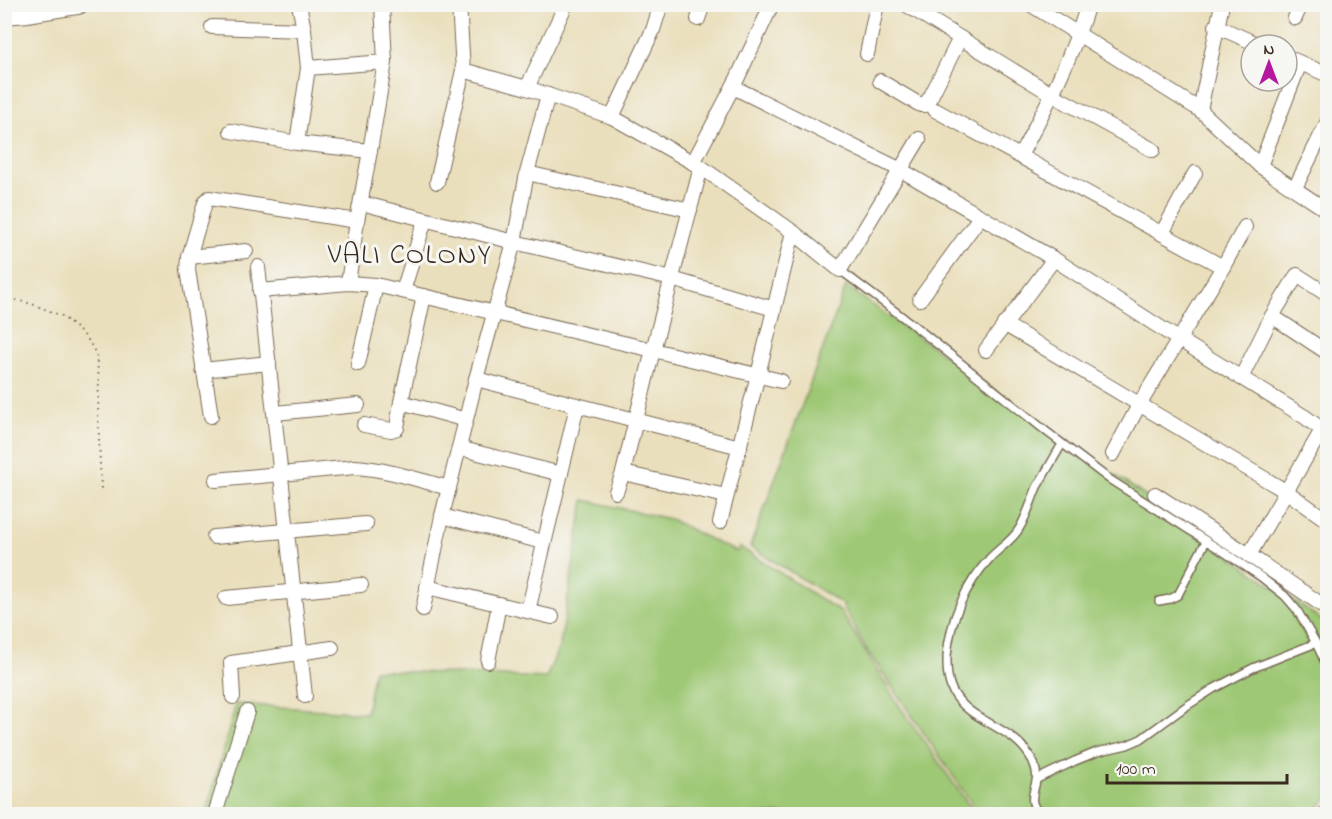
<svg xmlns="http://www.w3.org/2000/svg" width="1332" height="819" font-family="'Indie Flower',sans-serif">
<rect width="100%" height="100%" fill="#f6f6f2"/>
<filter id="ink" filterUnits="userSpaceOnUse"><feTurbulence type="fractalNoise" baseFrequency=".0167" numOctaves="2"/><feDisplacementMap in="SourceGraphic" scale="12" xChannelSelector="R" yChannelSelector="G"/><feConvolveMatrix kernelMatrix="1 2 1 2 8 2 1 2 1" color-interpolation-filters="sRGB"/></filter>
<filter id="wash" filterUnits="userSpaceOnUse"><feTurbulence type="fractalNoise" baseFrequency=".008" numOctaves="4" result="noise"/><feDisplacementMap in="SourceGraphic" scale="24" xChannelSelector="R" yChannelSelector="G"/><feGaussianBlur stdDeviation="1.35" result="paint"/><feColorMatrix in="noise" values="0 0 0 0 0 0 0 0 0 0 0 0 0 0 0 0 0 1.4 0 .05"/><feComposite in="paint" operator="in"/></filter>
<g filter="url(#wash)">
<rect width="100%" height="100%" fill="#eadfbc"/>
<g fill="#9ec875" stroke="#6c794a" stroke-width="1.5">
<path d="M846,286L1327,624V799L1313,814H979L867,650L841,603L750,547Z"/>
<path d="M584,500L670,519L719,544L737,552L740,547L841,612L894,698L975,814H206L236,704L366,713L374,670L546,678L560,645Z"/>
</g>
</g>
<g filter="url(#ink)">
<g fill="none" stroke-linecap="round" stroke-linejoin="round">
<g stroke="#786955" stroke-width="10">
<g id="lane">
<path d="M840,270L912,324L1047,432L1109,479L1227,554L1261,577L1285,596L1297,610L1316,643L1328,669"/>
<path d="M1159,601L1170,599L1178,595L1206,541"/>
<path d="M1037,779L1075,761L1097,752L1127,745L1141,739L1185,707L1213,689L1253,668L1316,643"/>
<path d="M1040,814C1037,811 1034,807 1033,803C1031,795 1035,788 1036,781C1038,773 1034,761 1029,755C1011,726 970,722 953,692C947,680 947,669 947,656C950,620 965,585 990,558C999,548 1012,541 1019,529C1027,516 1031,501 1037,487C1045,473 1054,458 1062,444"/>
</g>
</g>
<g stroke="#786955" stroke-width="16">
<g id="street">
<path d="M905,4L1053,95L1153,150"/>
<path d="M1030,4L1200,110L1260,166L1328,211"/>
<path d="M1295,18L1301,4"/>
<path d="M698,19L703,4"/>
<path d="M1216,26L1259,45"/>
<path d="M212,27L304,30"/>
<path d="M867,54L877,4"/>
<path d="M1287,57L1328,75"/>
<path d="M308,68L385,62"/>
<path d="M463,70L527,88L612,117L701,167L793,232L840,270L919,139"/>
<path d="M880,81L917,103L921,105H925L931,96L960,38"/>
<path d="M733,87L901,170L1054,259L1178,339L1305,417L1328,434"/>
<path d="M527,88L566,4"/>
<path d="M935,110L1223,267"/>
<path d="M1200,110L1222,4"/>
<path d="M612,117L653,30L661,4"/>
<path d="M231,131L297,143L370,151"/>
<path d="M297,143L308,68L304,30L299,4"/>
<path d="M1020,156C1046,107 1072,58 1088,4"/>
<path d="M693,163L737,79L772,4"/>
<path d="M1260,166L1300,63"/>
<path d="M527,173L690,210"/>
<path d="M437,182L463,70L459,4"/>
<path d="M1295,188L1328,121"/>
<path d="M361,203L514,242L672,279L774,309"/>
<path d="M1162,233L1195,173"/>
<path d="M189,257L246,251"/>
<path d="M258,267L305,696"/>
<path d="M348,283L357,221L370,151L385,62L382,4"/>
<path d="M260,291L348,283L376,285L653,350L781,381"/>
<path d="M403,291L425,220"/>
<path d="M920,299L980,217"/>
<path d="M1272,316L1328,353"/>
<path d="M1004,324L1287,492L1328,521"/>
<path d="M986,350L1054,259"/>
<path d="M358,364L376,285"/>
<path d="M203,370L269,363"/>
<path d="M1241,378L1272,316L1297,275L1328,295"/>
<path d="M476,379L740,447"/>
<path d="M401,402L466,420"/>
<path d="M275,413L358,405"/>
<path d="M211,416L188,270L189,257L205,203L209,198L357,221"/>
<path d="M364,425L391,430L397,428L401,402L424,296"/>
<path d="M459,448L561,474"/>
<path d="M1113,454L1139,405L1223,267L1245,227"/>
<path d="M623,473L726,496"/>
<path d="M216,480L355,467C387,469 418,480 449,488"/>
<path d="M616,492L623,473L653,350L701,167"/>
<path d="M1155,494L1249,555L1328,609"/>
<path d="M442,516L543,542"/>
<path d="M720,522L758,375L793,232"/>
<path d="M214,537L366,524"/>
<path d="M1249,555L1322,430"/>
<path d="M427,587L552,617"/>
<path d="M226,598L361,585"/>
<path d="M423,609L442,516L476,379L514,242L527,173L548,95"/>
<path d="M528,611L577,406"/>
<path d="M488,661L499,604"/>
<path d="M233,697L231,663L332,648"/>
<path d="M215,814L247,712"/>
<path d="M1325,814L1328,812"/>
</g>
</g>
<g stroke="#786955" stroke-width="22">
<path id="secondary" d="M4,14L28,12L78,4"/>
</g>
<path stroke="#786955" stroke-width="2" stroke-dasharray="1.5 4.5" stroke-linecap="butt" d="M4,297L32,304L62,316L87,338L96,354L99,379L98,413L101,489"/>
<use href="#lane" stroke="#fff" stroke-width="7"/>
<use href="#street" stroke="#fff" stroke-width="14"/>
<use href="#secondary" stroke="#fff" stroke-width="20"/>
</g>
</g>
<g text-anchor="middle" stroke-width="6" stroke-linejoin="round" paint-order="stroke">
<g font-size="28" letter-spacing="1.5" fill="#3b2a1e" stroke="#f6f6f2">
<text x="410" y="263">VALI COLONY</text>
</g>
</g>
<rect width="1332" height="819" fill="none" stroke="#f6f6f2" stroke-width="24"/>
<g transform="translate(1269 63)"><circle r="28" fill="#f6f6f2" stroke="#aba49d" stroke-width="1.5"/>
<path d="M0-4.5L10 22L0 15L-10 22Z" fill="#b5179e"/>
<text y="-9" font-size="16" font-weight="bold" text-anchor="middle" fill="#3b2a1e">N</text>
</g>
<path d="M1107 774v9h180v-9" fill="none" stroke="#3b2a1e" stroke-width="3"/>
<text x="1116" y="774" font-size="18" fill="#3b2a1e" stroke="#f6f6f2" stroke-width="4.5" paint-order="stroke">100 m</text>
</svg>
